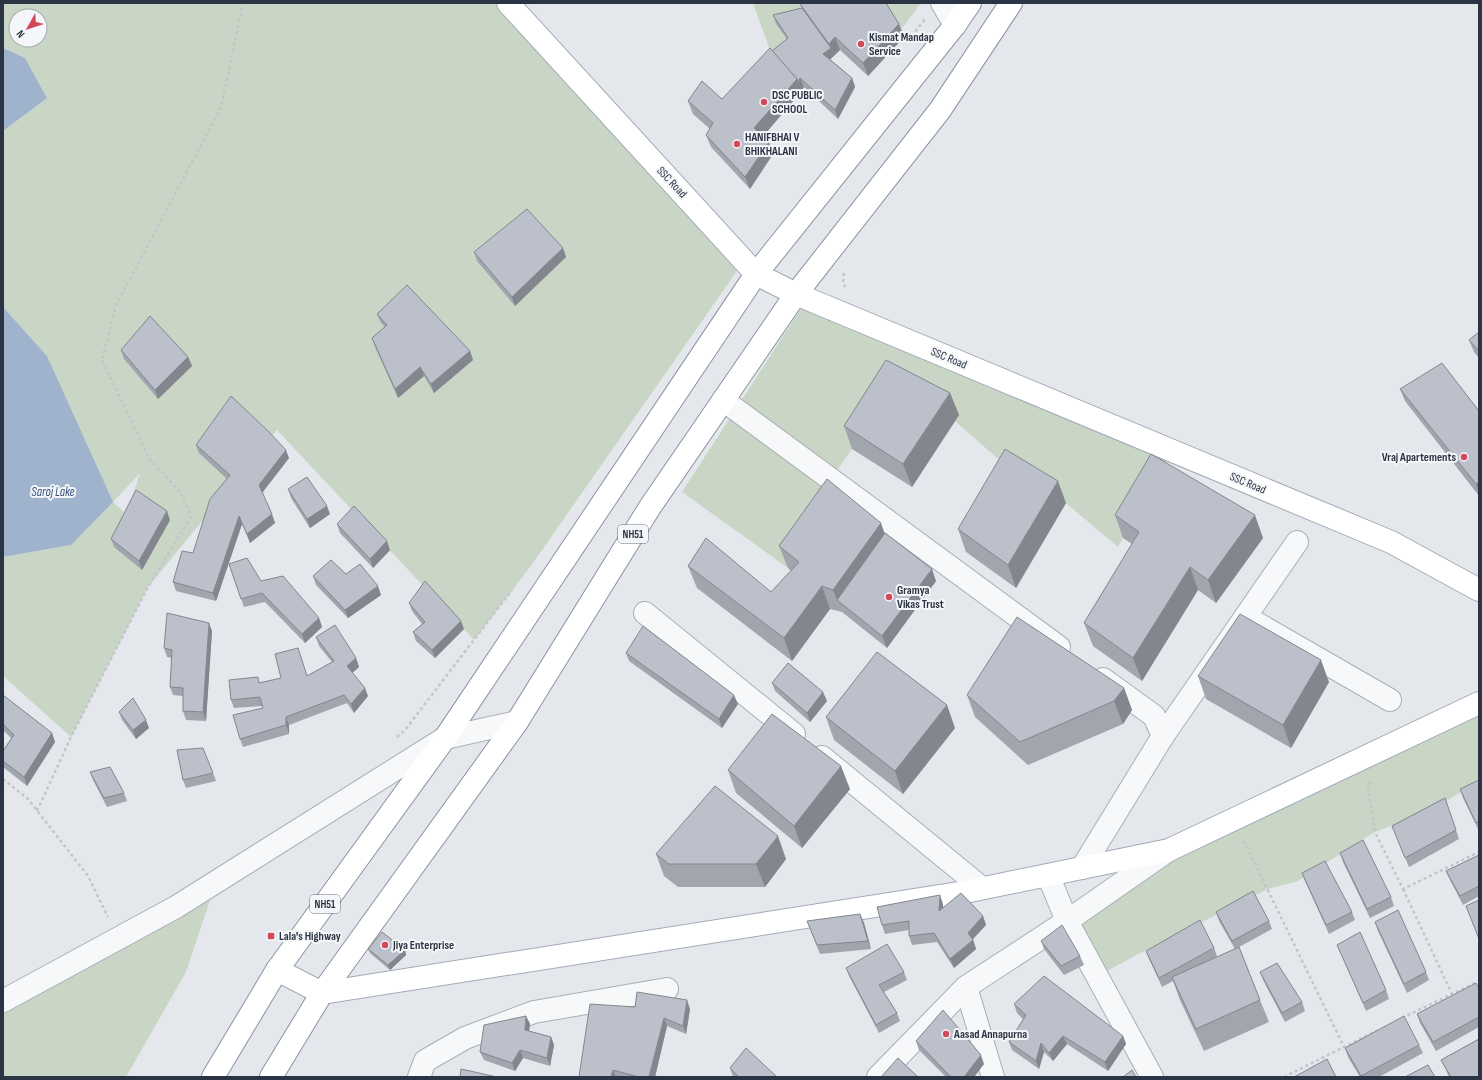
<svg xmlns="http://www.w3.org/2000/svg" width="1482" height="1080" font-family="'Sofia Sans Condensed',sans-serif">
<rect width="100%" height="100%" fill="#e4e7ec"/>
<g fill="#c9d6c5" fill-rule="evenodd">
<path d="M3,3H508L744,261L533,563L474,640L277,430L148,587L71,737L3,676V557L71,545L47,356L3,307V131L47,98L25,58L3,48ZM16,16H40V40H16ZM140,473L127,513L126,514L113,502Z"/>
<path d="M753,3H825L791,46L774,61Z"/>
<path d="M883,3H921L900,31Z"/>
<path d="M807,299L1173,451L1118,547L1066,503L1013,472L955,421L852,449L831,479L835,502L788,568L682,492Z"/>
<path d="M1479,703V781L1432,810L1375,832L1298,881L1268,889L1142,952L1098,976L1067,921L1169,850Z"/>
<path d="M216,882L186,972L126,1077H3V999Z"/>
</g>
<g fill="#9fb4cc">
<path d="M3,48L25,58L47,98L3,131Z"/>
<path d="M3,307L47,356L113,502L71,545L3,557Z"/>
</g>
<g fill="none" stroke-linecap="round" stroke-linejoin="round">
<g stroke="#a9aeb7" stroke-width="24">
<g id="minor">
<path d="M942,3L955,25"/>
<path d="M723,400L1059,647"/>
<path d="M645,613L794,734"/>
<path d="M1246,617L1390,700"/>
<path d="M1163,736L1297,542"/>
<path d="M822,757L982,888"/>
<path d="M1082,868L1163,736L1154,716L1103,679"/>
<path d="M1048,875L1067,921L1152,1077"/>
<path d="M966,987L993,1077"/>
<path d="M3,1001L176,907L445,738L517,722"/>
<path d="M419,1077L425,1061L465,1038L534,1012L667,989"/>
<path d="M878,1077L966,987L1067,921L1169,850"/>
</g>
</g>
<g stroke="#a3abb8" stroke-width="24">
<g id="major">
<path d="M508,3L756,274L796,294L1391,542L1479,590"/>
<path d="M277,970L322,993L965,892L1169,850L1479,703"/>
</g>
</g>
<g stroke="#8b94a3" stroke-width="24">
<g id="highway">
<path d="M213,1077L277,970L445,738L756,274L955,25L970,3"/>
<path d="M271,1077L322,993L517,722L650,507L796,294L940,110L1011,3"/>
</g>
</g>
<g stroke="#c2c5cb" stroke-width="2.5" stroke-dasharray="3 3" stroke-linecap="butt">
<path d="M908,41L925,19"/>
<path d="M844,273L843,282L845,287"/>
<path d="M397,737L405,730L512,590"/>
<path d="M3,779L28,799L88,876L108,917"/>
<path d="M1371,782L1368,786L1375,832L1403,889L1479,852"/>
<path d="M37,811L71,737L148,587L191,517L181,493L149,458L102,360L116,305L221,108L243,3"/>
<path d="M1244,841L1344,1047"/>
<path d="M1403,889L1452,994"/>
<path d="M1402,1018L1479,981"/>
<path d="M1284,1077L1380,1029"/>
</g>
<use href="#minor" stroke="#f7f8fa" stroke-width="22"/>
<use href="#major" stroke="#fff" stroke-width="22"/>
<use href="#highway" stroke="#fff" stroke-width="22"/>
</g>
<g fill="#a1a5ae">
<path d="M800,4L899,24L904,37L868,76L840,50L830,59L852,78L855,87L838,119L804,87L801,92L763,136L773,154L750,189L711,147L706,135L710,129L693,114L688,101L722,99L787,39L776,24L773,15L802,8Z"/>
<path d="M563,248L566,257L515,306L477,261L474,252Z"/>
<path d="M377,314L470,351L473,360L434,393L424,376L398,398L375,347L372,338L385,327L381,323Z"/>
<path d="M1479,332V358L1474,352L1469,340Z"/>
<path d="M121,350L188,357L192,366L158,399L124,359Z"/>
<path d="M1400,389L1479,411V496L1405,401Z"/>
<path d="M950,393L959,415L912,487L852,449L844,426Z"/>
<path d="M196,445L289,458L262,493L275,523L250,543L242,524L216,601L176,591L173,582L193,553L227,479L199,453Z"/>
<path d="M288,489L330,514L310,528L291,498Z"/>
<path d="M1066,503L1016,588L966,552L958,529Z"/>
<path d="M1115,515L1263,538L1216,603L1198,590L1142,681L1093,646L1084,623L1132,544L1123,538Z"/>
<path d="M170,520L142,570L114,547L111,539Z"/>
<path d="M337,524L390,550L373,568L340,533Z"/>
<path d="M885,533L936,581L887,648L842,612L830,609L792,661L697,588L688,566L771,592L791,571L788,568L779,546Z"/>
<path d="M229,564L261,581L319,618L322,627L305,643L265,602L244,607Z"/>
<path d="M346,574L381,595L348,618L316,585L313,576Z"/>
<path d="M409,603L464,629L435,658L416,641L413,632L422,624L412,611Z"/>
<path d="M212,631L206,721L186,720L183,711V696L173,695L170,687L172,658L167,657L164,648Z"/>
<path d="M316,637L356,658L359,667L352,673L368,696L354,713L347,703L289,725V734L243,747L240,739L263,708V706L234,708L231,700L260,683L281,678L301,656L307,676L332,662L319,646Z"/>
<path d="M626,653L738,704L722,728L629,661Z"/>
<path d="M1198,676L1329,682L1291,748L1206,699Z"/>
<path d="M772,683L827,701L810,722L775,691Z"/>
<path d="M1124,688L1132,710L1123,724L1028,765L975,717L967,695Z"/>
<path d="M3,695L52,733L55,742L27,786L3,767V751L11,738L3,730Z"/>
<path d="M119,712L149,728L136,739L122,720Z"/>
<path d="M826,717L955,728L903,794L834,740Z"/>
<path d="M728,770L850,789L802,848L736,793Z"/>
<path d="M90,772L124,793L127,801L107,807L93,780Z"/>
<path d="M213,773L216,781L186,788L183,780Z"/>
<path d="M1479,780V831L1463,798L1460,789Z"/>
<path d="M1445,798L1459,839L1409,867L1392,826Z"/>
<path d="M1340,853L1391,897L1394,906L1370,918L1343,862Z"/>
<path d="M656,854L786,859L765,887H678L664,876Z"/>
<path d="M1479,855V896L1463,905L1450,880L1446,871Z"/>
<path d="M1302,873L1352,912L1355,920L1329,934L1305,881Z"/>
<path d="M943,904V909L983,916L986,925L973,939L976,949L954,968L937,942L912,945L909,936V930L885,934L882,925Z"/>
<path d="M1216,912L1269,921L1272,929L1239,947L1260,1000L1269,1022L1204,1051L1180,1000L1173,981L1162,987L1149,959L1146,951L1214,948L1217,956L1212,959L1235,949L1219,921Z"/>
<path d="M860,914L864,923L871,949L820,954L807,921Z"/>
<path d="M1375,922L1426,972L1429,980L1407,993L1378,931Z"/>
<path d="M1041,941L1080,956L1084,965L1064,975L1044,949Z"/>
<path d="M1337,945L1386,990L1389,999L1366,1011L1341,953Z"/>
<path d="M368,949L405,950L406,955L390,970L370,953Z"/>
<path d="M846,968L904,972L907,980L884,992L897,1013L900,1021L879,1033L849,976Z"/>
<path d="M1260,972L1302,1002L1305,1011L1285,1022L1263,980Z"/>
<path d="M1479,989V1027L1436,1051L1420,1023L1417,1014Z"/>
<path d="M1014,1004L1123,1036L1126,1044L1108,1071L1067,1044L1053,1061L1044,1052L1039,1069L1012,1050L1009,1042L1023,1019L1017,1013Z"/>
<path d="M635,1007L690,1009L686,1034L667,1026L655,1077H579Z"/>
<path d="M526,1016L530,1024L529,1031L551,1037L554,1045L550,1066L523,1058L515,1071L484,1060L480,1052Z"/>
<path d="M1479,1039V1077H1449L1445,1068L1441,1060Z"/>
<path d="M916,1041L984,1064L974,1077H946L919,1050Z"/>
<path d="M1419,1045L1423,1053L1379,1077H1360L1348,1057L1345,1048Z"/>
<path d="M730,1068L777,1077H733Z"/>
</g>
<g fill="#83868d">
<path d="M899,24L904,37L868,76L863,63Z"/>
<path d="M835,37L840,50L834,56L829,44Z"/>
<path d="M831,48L834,56L827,62L823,54Z"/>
<path d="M800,78L804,87L801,92L759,141L754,128L797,79Z"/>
<path d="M852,78L855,87L838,119L835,110Z"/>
<path d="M769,142L773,154L750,189L745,177Z"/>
<path d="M563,248L566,257L515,306L512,297Z"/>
<path d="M470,351L473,360L434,393L431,384Z"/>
<path d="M188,357L192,366L158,399L155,390Z"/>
<path d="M420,367L424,376L398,398L395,389Z"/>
<path d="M950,393L959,415L912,487L903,464Z"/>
<path d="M286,450L289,458L262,493L259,485Z"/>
<path d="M1058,481L1066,503L1016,588L1008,565Z"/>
<path d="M1479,482V494L1476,484Z"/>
<path d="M327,506L330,514L310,528L307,519Z"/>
<path d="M167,511L170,520L142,570L139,561Z"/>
<path d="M272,514L275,523L250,543L247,534Z"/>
<path d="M1255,515L1263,538L1216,603L1208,580Z"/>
<path d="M239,516L242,524L216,601L213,593Z"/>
<path d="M881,523L889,546L837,600L842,612L833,590Z"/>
<path d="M387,541L390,550L373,568L370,559Z"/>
<path d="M1190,567L1198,590L1142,681L1133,658Z"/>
<path d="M932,569L936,581L887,648L882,636Z"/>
<path d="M378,586L381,595L348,618L345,610Z"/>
<path d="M822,586L830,609L792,661L784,638Z"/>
<path d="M319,618L322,627L305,643L302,634Z"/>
<path d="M461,621L464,629L435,658L432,650Z"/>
<path d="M209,623L212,631L206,721L203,712Z"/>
<path d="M356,658L359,667L350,675L347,666Z"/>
<path d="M1321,660L1329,682L1291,748L1283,725Z"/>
<path d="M365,688L368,696L354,713L351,704Z"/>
<path d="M1124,688L1132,710L1123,724L1114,701Z"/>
<path d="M823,692L827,701L810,722L807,713Z"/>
<path d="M734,695L738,704L722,728L719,719Z"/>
<path d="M947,705L955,728L903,794L895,771Z"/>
<path d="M286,717L289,725V734L286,725Z"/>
<path d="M146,720L149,728L136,739L133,730Z"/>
<path d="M52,733L55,742L27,786L24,777Z"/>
<path d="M841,766L850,789L802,848L794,826Z"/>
<path d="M778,836L786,859L765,887L756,864Z"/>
<path d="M940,895L943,904V920L939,911Z"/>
<path d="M860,914L864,923L871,949L868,941Z"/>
<path d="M983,916L986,925L971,941L968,933Z"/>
<path d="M973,940L976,949L954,968L950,959Z"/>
<path d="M405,950L406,955L390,970L388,965Z"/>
<path d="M687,1000L690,1009L686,1034L683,1026Z"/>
<path d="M526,1016L530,1024L528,1038L525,1030Z"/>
<path d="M664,1018L667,1026L655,1077H649Z"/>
<path d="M1063,1036L1067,1044L1053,1061L1049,1053Z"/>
<path d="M1123,1036L1126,1044L1108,1071L1105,1062Z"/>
<path d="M551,1037L554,1045L550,1066L547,1058Z"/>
<path d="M1041,1043L1044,1052L1039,1069L1036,1061Z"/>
<path d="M520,1050L523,1058L515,1071L512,1063Z"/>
<path d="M981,1055L984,1064L974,1077H964Z"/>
<path d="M613,1070L616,1077H611Z"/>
</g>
<g fill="#bbc0ca" stroke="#83868d">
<path d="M801,3H886L899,24L863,63L835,37L829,44L800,4Z"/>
<path d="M802,8L831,48L823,54L852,78L835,110L800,78L798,83L797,79L772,51L788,38L773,15Z"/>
<path d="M770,48L797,79L754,128L769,142L745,177L706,135L713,123L688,101L702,81L722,99Z"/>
<path d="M527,209L563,248L512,297L474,252Z"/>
<path d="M407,285L470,351L431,384L420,367L395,389L372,338L387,325L377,314Z"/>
<path d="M150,316L188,357L155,390L121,350Z"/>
<path d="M1479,332V351L1469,340Z"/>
<path d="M886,360L950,393L903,464L844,426Z"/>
<path d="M1442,363L1479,411V482L1476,484L1400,389Z"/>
<path d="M231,396L267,430L286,450L259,485L272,514L247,534L239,516L213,593L173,582L182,551L193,553L210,499L230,475L196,445Z"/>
<path d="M1005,449L1058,481L1008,565L958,529Z"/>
<path d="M1151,454L1255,515L1208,580L1190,567L1133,658L1084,623L1139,532L1115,515Z"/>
<path d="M307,477L327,506L307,519L288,489Z"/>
<path d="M827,479L881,523L833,590L822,586L784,638L688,566L706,538L771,592L799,562L779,546Z"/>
<path d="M136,490L167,511L139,561L111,539Z"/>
<path d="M354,506L387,541L370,559L337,524Z"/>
<path d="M885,533L932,569L882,636L837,600Z"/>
<path d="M247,558L261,581L283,576L319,618L302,634L262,593L241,599L229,564Z"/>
<path d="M331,560L346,574L360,564L378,586L345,610L313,576Z"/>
<path d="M425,581L461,621L432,650L413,632L425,622L409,603Z"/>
<path d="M167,613L209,623L203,712L183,711V688L170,687L172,650L164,648Z"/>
<path d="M1240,614L1321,660L1283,725L1198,676Z"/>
<path d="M1017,617L1124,688L1114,701L1020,742L967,695Z"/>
<path d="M335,625L356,658L347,666L365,688L351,704L344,695L286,717V725L240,739L233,715L263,708L260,697L231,700L229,680L258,677L259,683L281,678L275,654L298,648L307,676L334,661L316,637Z"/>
<path d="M643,626L734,695L719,719L626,653Z"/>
<path d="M877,652L947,705L895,771L826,717Z"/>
<path d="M788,663L823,692L807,713L772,683Z"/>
<path d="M3,695L52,733L24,777L3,761V751L14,735L3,724Z"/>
<path d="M133,698L146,720L133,730L119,712Z"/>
<path d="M772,714L841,766L794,826L728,770Z"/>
<path d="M203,748L213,773L183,780L177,750Z"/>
<path d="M110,767L124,793L104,798L90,772Z"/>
<path d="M1479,780V821L1476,823L1460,789Z"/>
<path d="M715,786L778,836L756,864H669L656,854Z"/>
<path d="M1445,798L1456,830L1405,858L1392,826Z"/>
<path d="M1363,840L1391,897L1367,909L1340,853Z"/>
<path d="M1479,855V886L1460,896L1446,871Z"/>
<path d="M1325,861L1352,912L1326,925L1302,873Z"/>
<path d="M1253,891L1269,921L1232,941L1216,912Z"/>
<path d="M961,893L983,916L968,933L973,940L950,959L934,933L909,936V921L882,925L877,907L940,895L939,911Z"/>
<path d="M1479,900V939L1466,906Z"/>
<path d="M1398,910L1426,972L1404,984L1375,922Z"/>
<path d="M860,914L868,941L817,945L807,921Z"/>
<path d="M1200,920L1214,948L1159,978L1146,951Z"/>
<path d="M1062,925L1080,956L1061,966L1041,941Z"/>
<path d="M382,932L405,950L388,965L368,949Z"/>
<path d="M1360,932L1386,990L1363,1003L1337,945Z"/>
<path d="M887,944L904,972L879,985L897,1013L876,1025L846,968Z"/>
<path d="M1239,947L1260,1000L1196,1029L1172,977Z"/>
<path d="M1277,963L1302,1002L1282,1013L1260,972Z"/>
<path d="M1044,976L1123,1036L1105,1062L1063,1036L1049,1053L1041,1043L1036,1061L1009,1042L1026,1015L1014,1004Z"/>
<path d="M1476,983L1479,989V1017L1433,1042L1417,1014Z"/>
<path d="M637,992L687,1000L683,1026L664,1018L649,1077H639L613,1070L611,1077H579L590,1004L635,1007Z"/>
<path d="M943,1010L981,1055L964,1077H951L916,1041Z"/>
<path d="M526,1016L525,1030L551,1037L547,1058L520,1050L512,1063L480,1052L484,1025Z"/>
<path d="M1404,1016L1419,1045L1361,1076L1345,1048Z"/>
<path d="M1479,1039V1076L1477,1077H1451L1441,1060Z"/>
<path d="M746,1048L777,1077H739L730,1068Z"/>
<path d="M898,1058L918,1077H881Z"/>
<path d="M1327,1059L1336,1077H1294Z"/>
<path d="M1428,1065L1435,1077H1405Z"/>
<path d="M461,1069L497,1077H460Z"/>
<path d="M1132,1070L1136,1077H1123Z"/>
</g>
<g fill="#d1495b" stroke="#f4f6f9" stroke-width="1.5">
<circle cx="861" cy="44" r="4"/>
<circle cx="764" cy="102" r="4"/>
<circle cx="737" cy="144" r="4"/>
<circle cx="1464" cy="457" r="4"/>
<circle cx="889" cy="597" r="4"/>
<rect x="267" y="932" width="8" height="8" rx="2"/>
<circle cx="385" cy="945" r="4"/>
<circle cx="946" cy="1034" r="4"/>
</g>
<g text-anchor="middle" stroke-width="4" stroke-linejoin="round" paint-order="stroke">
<g fill="#f4f6f9" stroke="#676e7b" stroke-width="1">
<rect x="618" y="525" width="30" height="18" rx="3"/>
<rect x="310" y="895" width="30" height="18" rx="3"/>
</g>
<g font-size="11" font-weight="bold" fill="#2b3445">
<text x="633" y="538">NH51</text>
<text x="325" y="908">NH51</text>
</g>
<g font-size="12" font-weight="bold" fill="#2b3445" stroke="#f4f6f9" text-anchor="start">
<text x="869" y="41">Kismat Mandap<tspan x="869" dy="14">Service</tspan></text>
<text x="772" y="99">DSC PUBLIC<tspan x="772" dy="14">SCHOOL</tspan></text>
<text x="745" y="141">HANIFBHAI V<tspan x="745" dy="14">BHIKHALANI</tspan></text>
<text x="1456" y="461" text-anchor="end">Vraj Apartements</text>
<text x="897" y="594">Gramya<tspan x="897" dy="14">Vikas Trust</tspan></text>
<text x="279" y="940">Lala's Highway</text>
<text x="393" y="949">Jiya Enterprise</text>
<text x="954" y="1038">Aasad Annapurna</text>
</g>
<g font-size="12" fill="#2b3445" stroke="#f4f6f9">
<text transform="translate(672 182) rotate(47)" y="4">SSC Road</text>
<text transform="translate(949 358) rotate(23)" y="4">SSC Road</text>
<text transform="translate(1248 483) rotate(23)" y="4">SSC Road</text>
</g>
<g font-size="13" font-style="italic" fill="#34527a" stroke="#f4f6f9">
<text x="53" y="496">Saroj Lake</text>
</g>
</g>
<rect width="1482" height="1080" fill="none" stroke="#2b3445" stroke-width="8"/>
<g transform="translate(28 28) rotate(231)"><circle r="19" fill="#f4f6f9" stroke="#a4a8b1"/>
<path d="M0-3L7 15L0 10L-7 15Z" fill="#d1495b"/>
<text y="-6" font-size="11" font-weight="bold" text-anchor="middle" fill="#2b3445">N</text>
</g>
</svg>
